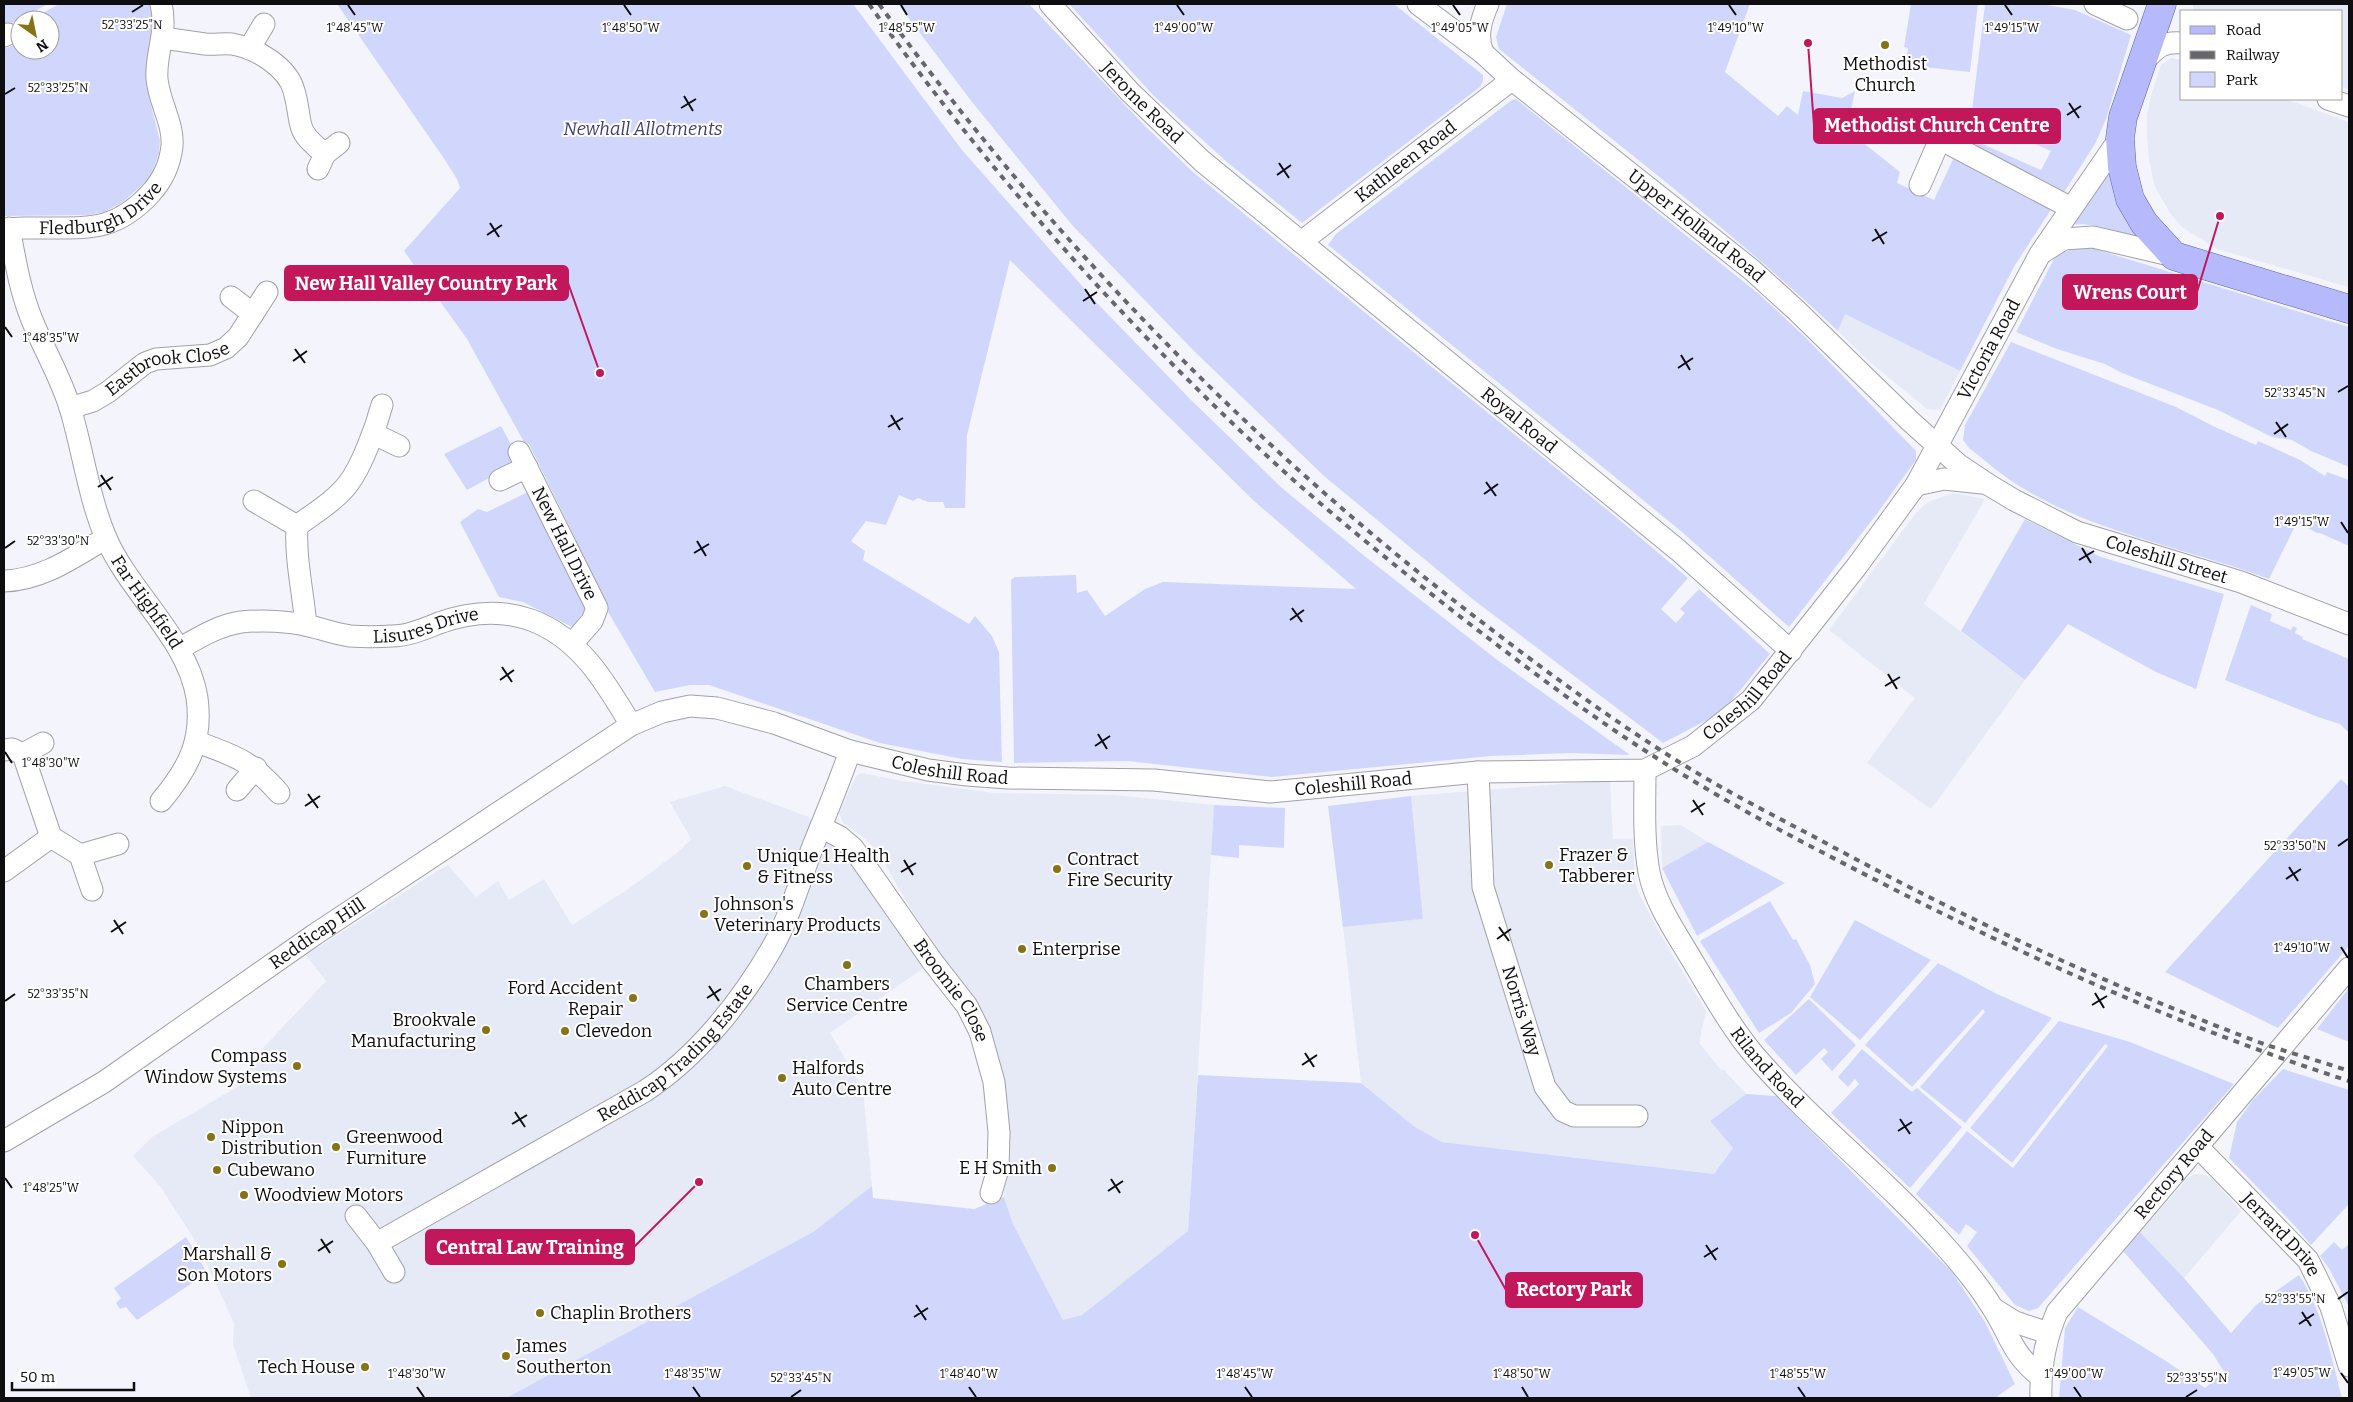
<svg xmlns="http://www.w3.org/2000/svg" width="2353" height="1402" font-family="Bitter,serif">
<rect width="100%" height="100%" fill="#f4f5fc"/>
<g fill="#e6e9f6">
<path d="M2193,4H2349V89L2342,87V11H2193Z"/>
<path d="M2171,58L2182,60V99H2285L2349,122V287L2217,249L2182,227L2170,213L2155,187L2149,160L2147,136V114L2152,92L2161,65Z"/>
<path d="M1845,313L1960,371L1940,410L1927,409L1870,362L1838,331Z"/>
<path d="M1953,493L1985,499L1924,604L2025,680L1931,809L1867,763L1915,698L1829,630L1916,513L1928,502Z"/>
<path d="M862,773L896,780L995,793L1115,795L1214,805L1188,1231L1082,1315L1063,1320L1013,1224L1004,1197L1008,1133L975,1006L911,909L879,854L866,839L843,823L839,813L856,776Z"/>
<path d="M1610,780L1613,839H1633L1635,879L1638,892L1660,934L1706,1011L1699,1043L1721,1070H1724L1746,1094L1710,1121L1733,1148L1714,1174L1442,1142L1415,1127L1361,1083L1343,927L1423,919L1411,796Z"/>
<path d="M725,786L809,817L854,862L928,965L830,1033L863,1089L872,1186L813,1232L506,1398H251L233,1344L234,1323L198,1245L160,1186L133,1156L152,1137L244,1083L251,1061L326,981L306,955L439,870L448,865L476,897L498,881L509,900L544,879L572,925L630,888L677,853L691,839L670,802Z"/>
<path d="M1681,825L1708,842L1662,868L1661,826Z"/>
<path d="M2196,1174L2205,1175L2212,1179L2241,1211L2184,1278L2140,1232L2189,1177Z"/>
</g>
<g fill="#d1d7fc">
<path d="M4,4H48L17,21L4,26Z"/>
<path d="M59,4H150L154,23L146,70L150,101L160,141L159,153L150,178L123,202L104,212L88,215L4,216V49L18,43L16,37L20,35V50H50V20H30Z"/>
<path d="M337,4H853L962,150L1098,304L1190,399L1282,488L1367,558L1496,659L1630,755L1572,753L1491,756L1272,777L1127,761L1014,763L1011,580L1015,577L1076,575L1077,593L1087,590L1105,616L1145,589L1163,582L1356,589L1254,501L1010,260L967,435L965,508H945L943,502H928L918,498L913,501L899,495L886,525L866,521L851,541L865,551L863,560L969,624L975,616L992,636L999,652L1002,762L962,759L880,743L709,685H690L655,692L604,605L572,532L529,444L524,442L467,339L404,251L460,188L457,179L445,160Z"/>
<path d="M898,4H1029L1146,127L1194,173L1616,517L1688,578L1661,609L1676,623L1685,613L1680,609L1699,589L1770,654L1727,706L1707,720L1663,743L1475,601L1324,476L1193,350L1072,225L972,102Z"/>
<path d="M1069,4H1394L1483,75V81L1480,87L1302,223L1227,162L1155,97Z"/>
<path d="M1507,4H1750L1725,72L1778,116L1787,106L1798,115L1803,91L1842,98L1855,91L1847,130L1900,172L1897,183L1934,200L1955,155L2052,208L2015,265L1960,371L1845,314L1838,331C1731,230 1614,141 1499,49L1496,37Z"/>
<path d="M1911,4H1978L1970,72L1905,65L1908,48L1904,47Z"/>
<path d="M1985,4H2042L2075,10L2131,35L2106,119L2095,144L2061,197L1965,146L1969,138L2041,170L2051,151L1989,124L1984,133L1974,128L1978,118L1971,119Z"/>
<path d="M1516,99L1759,294L1804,336L1916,451V460L1876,515L1789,627L1682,532L1604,468L1328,245L1336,234L1512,100Z"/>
<path d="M2110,166L2142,239C2118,232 2094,221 2069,225Z"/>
<path d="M2074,248H2092L2349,327V467L2311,451L2292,440L2272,437L2218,410L2122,373L2105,364L2057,349L2016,332L2055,257Z"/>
<path d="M2011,342L2176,407L2215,427L2256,445L2258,441L2300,460L2325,476L2327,472L2349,480V546L2320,533H2317L2297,522L2269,579C2187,548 2097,534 2021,487C2002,476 1986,461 1969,448L1963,440L1965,425Z"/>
<path d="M501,426L514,450L515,464L467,490L444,454Z"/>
<path d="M534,489L589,608L574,628L523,602L499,597L460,522L478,509L487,512Z"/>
<path d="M2025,519L2101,557L2224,594L2196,689L2156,672L2068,624L2025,680L1961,631Z"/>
<path d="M2251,605L2272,614L2270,621L2291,630L2293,626L2297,628L2295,633L2303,637L2302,639L2349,659V733L2340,724L2318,717L2225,680Z"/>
<path d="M2341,779L2349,787V946L2278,1028L2165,972Z"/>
<path d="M1411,796L1423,919L1343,927L1328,806Z"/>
<path d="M1214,805L1285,808L1284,848L1239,845V858L1211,855Z"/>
<path d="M1708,842L1785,883L1697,936L1662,868Z"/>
<path d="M1770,901L1793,940L1796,939L1810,965L1815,984L1791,1013L1759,1033L1700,941Z"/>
<path d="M1855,920L1931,960L1860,1040L1810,997Z"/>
<path d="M1938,963L1997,994L2052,1018L1965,1123L1920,1087L1985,1012L1983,1009L1912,1087L1865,1045Z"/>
<path d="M2349,988V1042L2317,1029Z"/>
<path d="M1809,999L1856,1045L1832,1071L1821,1059L1828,1052L1824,1048L1796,1075L1764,1040Z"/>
<path d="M2059,1021L2130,1042L2234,1084L2038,1308L2029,1311L2015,1305L1967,1246L1977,1232L1966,1224L1959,1235L1916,1194L1967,1131L2013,1168L2108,1046L2105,1044L2098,1053L2012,1163L1970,1128Z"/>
<path d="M1862,1049L1912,1092L1917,1088L1962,1127L1910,1188L1831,1113L1859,1084L1855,1079L1848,1087L1838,1077Z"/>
<path d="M2283,1069L2349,1090V1204L2311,1245L2295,1226L2229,1158L2237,1122L2253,1100Z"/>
<path d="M1198,1075L1361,1083L1415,1127L1442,1142L1714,1174L1733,1148L1710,1121L1746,1094L1776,1096L1952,1272L1985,1322L2015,1384L1995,1398H506L813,1232L872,1186L873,1198L974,1209L1004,1197L1013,1224L1063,1320L1082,1315L1188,1231Z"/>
<path d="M2140,1232L2184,1278L2231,1333L2256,1305L2299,1275C2323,1311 2331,1357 2342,1398H2059L2065,1328L2078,1307L2166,1361L2205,1388L2224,1372L2213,1354L2123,1251Z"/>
<path d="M186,1237L207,1273L137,1320L126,1307L120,1309L116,1303L121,1298L114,1288Z"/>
<path d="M2334,1242L2342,1250L2349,1244V1307L2330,1270L2320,1256Z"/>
</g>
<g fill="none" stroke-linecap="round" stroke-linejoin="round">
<g stroke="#a1a2a9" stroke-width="23">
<g id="minor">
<path id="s1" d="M1050,4L1130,92L1202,161L1678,550L1791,651"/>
<path id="s2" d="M1418,4L1483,53L1510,78L1752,270L1796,310L1910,421L1959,465L1989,485L2014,500L2077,532L2241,582L2349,624"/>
<path d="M2095,4L2127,19"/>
<path d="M4,36L8,34"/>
<path d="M163,38C177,40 191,42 205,44C214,45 223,43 232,44C256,48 288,67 294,91C304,126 292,128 325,154"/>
<path d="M249,49L264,24"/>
<path d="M1483,53C1476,36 1481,20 1488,4"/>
<path d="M2142,63C2156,49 2161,41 2182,43"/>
<path d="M2328,99L2349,106"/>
<path d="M318,169L325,154L339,143"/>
<path d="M1920,185L1940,139L2071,208"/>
<path id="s3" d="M9,228C15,259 20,291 32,320C44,350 62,379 71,411C83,452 89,498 106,538C130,593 188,639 197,698C203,741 188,769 161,801"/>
<path id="s4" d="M4,230C14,227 24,228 34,228C84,227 113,234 150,194C162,181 170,165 172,146C174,124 159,102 157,79C155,53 168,33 161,4"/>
<path id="s5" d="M1301,242L1505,85L1510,78"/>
<path d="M2043,252L2064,239L2093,237L2174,256"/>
<path d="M231,297L253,314"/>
<path id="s6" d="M70,408L93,401L108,392L145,363L156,359L210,355L226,348L238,337L267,292"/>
<path d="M374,434L399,446"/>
<path id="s7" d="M519,452L597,608L592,621L572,644"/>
<path d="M500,480L527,467"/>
<path d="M1916,485L1944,479L1982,483"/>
<path d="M254,501L297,526C295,559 303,592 306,625"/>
<path d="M297,526C314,513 335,501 348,484C362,466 376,427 382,405"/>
<path d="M4,581C42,580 74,557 106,538"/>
<path id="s8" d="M179,649C198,638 219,625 241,622C262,620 289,621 309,626C323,629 336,634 350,636C363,637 378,637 392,636C408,636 424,629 439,623C470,612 500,609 531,620C580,638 606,683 631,725"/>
<path d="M197,742C236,756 251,761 279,793"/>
<path d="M4,750L12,749L23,754L51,837L80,855"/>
<path d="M23,754L43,743"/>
<path id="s9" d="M1645,770C1645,803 1643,839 1649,872C1655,903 1676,933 1692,960C1712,993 1731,1028 1756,1057C1814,1124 1885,1178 1943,1244C1961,1264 1978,1284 1992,1307C2011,1336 2010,1352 2041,1377"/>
<path id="s10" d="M1478,772L1483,887L1545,1087L1563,1111L1574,1116H1637"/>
<path d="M237,790L256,768"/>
<path id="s11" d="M821,827L840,837L853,848L932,961L967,1006L980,1032L994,1082L999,1132L998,1169L991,1193"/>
<path d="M4,871L51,837"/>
<path d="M92,890L80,855L118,844"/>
<path id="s12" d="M4,1141L104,1082L314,935L631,725L662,712L690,706L717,708L774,723L850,751L928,770L967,775L1008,778L1154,780L1270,792L1478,772L1645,770L1693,746L1751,700L1857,566L1916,485L2040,254L2120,138"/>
<path id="s13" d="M2198,1147L2308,1260L2331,1307L2349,1366"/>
<path d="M356,1216L377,1243L394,1272"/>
<path id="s14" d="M377,1243L645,1091C697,1057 741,1002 772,948C790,917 800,880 813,846C826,814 839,783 850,751"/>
<path d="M1994,1309L2015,1322L2048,1333"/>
<path id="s15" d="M2041,1398C2040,1367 2045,1340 2057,1312L2349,968"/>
</g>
</g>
<g stroke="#5c60a9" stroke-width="29">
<path id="major" d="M2162,4L2123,117L2120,138L2122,167L2130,199L2144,223L2174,256L2349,309"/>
</g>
<use href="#minor" stroke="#fff" stroke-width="21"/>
<use href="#major" stroke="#b6bafd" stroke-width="28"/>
<g stroke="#67676b" stroke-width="4" stroke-dasharray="6 6" stroke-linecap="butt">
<path d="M869,4C988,172 1126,326 1278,466C1335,518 1397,567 1458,615C1522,664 1587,714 1655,757C1723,801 1796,839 1868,876C2023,956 2182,1027 2349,1081"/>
<path d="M879,4C1051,240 1254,449 1487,626C1548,673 1611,719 1676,760C1723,790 1773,815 1822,841C1964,918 2109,986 2261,1043C2290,1053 2320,1061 2349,1071"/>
</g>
</g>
<path fill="none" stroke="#0e0e10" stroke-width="2" d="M348,5L355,15M624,5L631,15M901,5L907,15M1177,5L1184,15M1453,5L1460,15M1729,5L1736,15M2005,5L2012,15M132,12L143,5M5,94L15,88M684,96L693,111M2069,103L2079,118M681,108L696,99M2067,115L2081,106M1279,163L1289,178M1277,175L1291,165M490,223L499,237M1875,229L1884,244M487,235L502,225M1872,241L1887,232M1085,289L1095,304M1083,301L1097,292M5,327L12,337M295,349L305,363M1681,355L1690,370M293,361L307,351M1678,368L1693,358M2338,392L2348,386M891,415L900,430M2276,422L2286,437M888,427L903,418M2274,434L2288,424M101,475L111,490M1486,482L1496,496M98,487L113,477M1484,494L1498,484M2341,522L2348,533M697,541L706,556M5,548L15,541M2082,548L2091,563M694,553L709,544M2079,560L2094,551M1292,608L1302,622M1290,620L1304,610M502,667L512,682M1888,674L1897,689M500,680L514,670M1885,686L1900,677M1098,734L1107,749M1095,746L1110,736M5,752L12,763M308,794L318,808M1693,800L1703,815M305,806L320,796M1691,812L1705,803M2338,846L2348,839M904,860L913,875M2289,867L2298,881M901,872L916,863M2286,879L2301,869M114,920L123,934M1499,927L1509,941M111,932L126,922M1497,939L1511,929M2341,947L2348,958M709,986L719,1001M2095,993L2104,1008M707,998L721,989M5,1001L15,994M2092,1005L2107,996M1305,1053L1314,1067M1302,1065L1317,1055M515,1112L525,1127M1900,1119L1910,1134M512,1124L527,1115M1898,1131L1912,1122M5,1178L12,1188M1111,1179L1120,1193M1108,1191L1123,1181M321,1239L330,1253M1706,1245L1716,1260M318,1251L333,1241M1704,1257L1718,1248M2338,1299L2348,1292M916,1305L926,1320M2302,1312L2311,1326M914,1317L928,1308M2299,1324L2314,1314M2341,1373L2348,1383M417,1387L424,1397M693,1387L700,1397M969,1387L976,1397M1245,1387L1252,1397M1522,1387L1528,1397M1798,1387L1805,1397M2074,1387L2081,1397M791,1397L801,1390M2186,1397L2197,1390"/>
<g fill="#857315" stroke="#fff" stroke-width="2">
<circle cx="1885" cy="45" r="5"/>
<circle cx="1549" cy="865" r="5"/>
<circle cx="747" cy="866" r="5"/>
<circle cx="1057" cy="869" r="5"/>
<circle cx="704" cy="914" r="5"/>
<circle cx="1022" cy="949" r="5"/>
<circle cx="847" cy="965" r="5"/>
<circle cx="633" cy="998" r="5"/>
<circle cx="486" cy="1030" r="5"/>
<circle cx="565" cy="1031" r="5"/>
<circle cx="297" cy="1066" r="5"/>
<circle cx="782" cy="1078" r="5"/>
<circle cx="211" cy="1137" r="5"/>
<circle cx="336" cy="1147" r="5"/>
<circle cx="1052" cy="1168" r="5"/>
<circle cx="217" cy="1170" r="5"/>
<circle cx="244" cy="1195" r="5"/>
<circle cx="282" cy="1264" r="5"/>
<circle cx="540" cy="1313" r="5"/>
<circle cx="506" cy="1356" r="5"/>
<circle cx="365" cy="1367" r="5"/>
</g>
<g text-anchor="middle" stroke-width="4" stroke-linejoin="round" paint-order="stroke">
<g font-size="18" fill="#0e0e10" stroke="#fff" text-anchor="start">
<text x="1885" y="70" text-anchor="middle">Methodist<tspan x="1885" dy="21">Church</tspan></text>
<text x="1559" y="861">Frazer &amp;<tspan x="1559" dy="21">Tabberer</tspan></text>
<text x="757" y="862">Unique 1 Health<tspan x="757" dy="21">&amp; Fitness</tspan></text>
<text x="1067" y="865">Contract<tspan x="1067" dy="21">Fire Security</tspan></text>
<text x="714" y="910">Johnson's<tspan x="714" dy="21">Veterinary Products</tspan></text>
<text x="1032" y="955">Enterprise</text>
<text x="847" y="990" text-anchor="middle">Chambers<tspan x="847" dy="21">Service Centre</tspan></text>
<text x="623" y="994" text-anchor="end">Ford Accident<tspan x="623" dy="21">Repair</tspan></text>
<text x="476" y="1026" text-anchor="end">Brookvale<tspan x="476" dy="21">Manufacturing</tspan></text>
<text x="575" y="1037">Clevedon</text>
<text x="287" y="1062" text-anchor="end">Compass<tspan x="287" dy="21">Window Systems</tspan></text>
<text x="792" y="1074">Halfords<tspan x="792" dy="21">Auto Centre</tspan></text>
<text x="221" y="1133">Nippon<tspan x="221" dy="21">Distribution</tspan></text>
<text x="346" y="1143">Greenwood<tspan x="346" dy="21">Furniture</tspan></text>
<text x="1042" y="1174" text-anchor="end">E H Smith</text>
<text x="227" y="1176">Cubewano</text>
<text x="254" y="1201">Woodview Motors</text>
<text x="272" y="1260" text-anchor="end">Marshall &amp;<tspan x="272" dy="21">Son Motors</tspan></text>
<text x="550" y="1319">Chaplin Brothers</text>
<text x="516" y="1352">James<tspan x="516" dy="21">Southerton</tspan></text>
<text x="355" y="1373" text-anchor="end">Tech House</text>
</g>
<g font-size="18" fill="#0e0e10" stroke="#fff">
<text dy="6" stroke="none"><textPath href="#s1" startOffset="135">Jerome Road</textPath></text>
<text dy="6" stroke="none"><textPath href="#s5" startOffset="132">Kathleen Road</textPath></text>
<text dy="6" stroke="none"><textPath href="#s4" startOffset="102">Fledburgh Drive</textPath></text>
<text dy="6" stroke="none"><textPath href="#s2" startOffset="356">Upper Holland Road</textPath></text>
<text dy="6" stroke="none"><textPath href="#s12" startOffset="2334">Victoria Road</textPath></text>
<text dy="6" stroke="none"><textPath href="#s6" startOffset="108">Eastbrook Close</textPath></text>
<text dy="6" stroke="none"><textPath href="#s1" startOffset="628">Royal Road</textPath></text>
<text dy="6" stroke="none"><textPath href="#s7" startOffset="102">New Hall Drive</textPath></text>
<text dy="6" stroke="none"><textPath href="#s2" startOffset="941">Coleshill Street</textPath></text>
<text dy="6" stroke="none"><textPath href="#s3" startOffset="402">Far Highfield</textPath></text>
<text dy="6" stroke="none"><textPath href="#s8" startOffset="256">Lisures Drive</textPath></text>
<text dy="6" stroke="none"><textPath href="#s12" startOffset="1909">Coleshill Road</textPath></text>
<text dy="6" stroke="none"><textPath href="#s12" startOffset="1084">Coleshill Road</textPath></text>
<text dy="6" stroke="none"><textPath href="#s12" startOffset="1489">Coleshill Road</textPath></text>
<text dy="6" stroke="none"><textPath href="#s12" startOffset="376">Reddicap Hill</textPath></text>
<text dy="6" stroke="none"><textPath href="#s11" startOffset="212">Broomie Close</textPath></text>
<text dy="6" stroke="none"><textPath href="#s10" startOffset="245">Norris Way</textPath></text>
<text dy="6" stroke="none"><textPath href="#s14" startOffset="356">Reddicap Trading Estate</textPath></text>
<text dy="6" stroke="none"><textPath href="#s9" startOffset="332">Riland Road</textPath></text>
<text dy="6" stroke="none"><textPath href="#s15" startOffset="269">Rectory Road</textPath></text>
<text dy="6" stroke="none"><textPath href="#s13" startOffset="121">Jerrard Drive</textPath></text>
</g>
<g font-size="18" font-style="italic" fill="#3b3e77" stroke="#fff">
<text x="643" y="135">Newhall Allotments</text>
</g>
</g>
<g font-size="12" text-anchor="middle" fill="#0e0e10" stroke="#fff" stroke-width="4" stroke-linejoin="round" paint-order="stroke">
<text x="132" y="29">52°33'25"N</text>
<text x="355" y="32">1°48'45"W</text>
<text x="631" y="32">1°48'50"W</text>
<text x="907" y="32">1°48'55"W</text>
<text x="1184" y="32">1°49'00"W</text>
<text x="1460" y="32">1°49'05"W</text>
<text x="1736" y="32">1°49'10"W</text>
<text x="2012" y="32">1°49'15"W</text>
<text x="58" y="92">52°33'25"N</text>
<text x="51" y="342">1°48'35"W</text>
<text x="2295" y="397">52°33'45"N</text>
<text x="2302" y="526">1°49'15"W</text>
<text x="58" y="545">52°33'30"N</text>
<text x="51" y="767">1°48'30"W</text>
<text x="2295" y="850">52°33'50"N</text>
<text x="2302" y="952">1°49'10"W</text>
<text x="58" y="998">52°33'35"N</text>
<text x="51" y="1192">1°48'25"W</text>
<text x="2295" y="1303">52°33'55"N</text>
<text x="2302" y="1377">1°49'05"W</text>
<text x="417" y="1378">1°48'30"W</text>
<text x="693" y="1378">1°48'35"W</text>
<text x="969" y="1378">1°48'40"W</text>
<text x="1245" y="1378">1°48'45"W</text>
<text x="1522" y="1378">1°48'50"W</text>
<text x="1798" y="1378">1°48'55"W</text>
<text x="2074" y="1378">1°49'00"W</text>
<text x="801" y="1382">52°33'45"N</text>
<text x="2197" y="1382">52°33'55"N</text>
</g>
<path fill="none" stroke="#c2185b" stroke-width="2" d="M1808 43L1814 126M600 373L568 283M2220 216L2197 292M699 1182L634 1247M1475 1235L1506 1290"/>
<g fill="#c2185b" stroke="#fff" stroke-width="2">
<circle cx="1808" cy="43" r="5"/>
<circle cx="600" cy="373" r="5"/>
<circle cx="2220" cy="216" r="5"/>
<circle cx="699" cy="1182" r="5"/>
<circle cx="1475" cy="1235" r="5"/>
</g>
<g fill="#c2185b" stroke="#c2185b" stroke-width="2">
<rect x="1814" y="109" width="246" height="34" rx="5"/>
<rect x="285" y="266" width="283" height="34" rx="5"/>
<rect x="2063" y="275" width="134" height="34" rx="5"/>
<rect x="426" y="1230" width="208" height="34" rx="5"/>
<rect x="1506" y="1273" width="136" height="34" rx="5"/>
</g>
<g font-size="19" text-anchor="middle" font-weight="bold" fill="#fff">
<text x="1937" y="132">Methodist Church Centre</text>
<text x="426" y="290">New Hall Valley Country Park</text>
<text x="2130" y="299">Wrens Court</text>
<text x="530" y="1254">Central Law Training</text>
<text x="1574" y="1296">Rectory Park</text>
</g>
<rect width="2353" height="1402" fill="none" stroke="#0e0e10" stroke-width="10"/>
<rect x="2180" y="10" width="162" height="90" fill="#ffffff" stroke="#9f9f9f"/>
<rect x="2190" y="26" width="25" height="8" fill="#b6bafd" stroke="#9f9f9f"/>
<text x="2226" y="35" font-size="15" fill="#0e0e10">Road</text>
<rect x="2190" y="51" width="25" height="8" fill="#67676b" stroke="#9f9f9f"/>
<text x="2226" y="60" font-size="15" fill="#0e0e10">Railway</text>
<rect x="2190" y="72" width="25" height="15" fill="#d1d7fc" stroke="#9f9f9f"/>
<text x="2226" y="85" font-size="15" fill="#0e0e10">Park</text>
<g transform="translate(35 35) rotate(147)"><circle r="24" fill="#ffffff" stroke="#9f9f9f"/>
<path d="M0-4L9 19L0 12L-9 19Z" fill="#857315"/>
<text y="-8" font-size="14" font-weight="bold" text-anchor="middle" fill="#0e0e10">N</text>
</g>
<path d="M12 1382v8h122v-8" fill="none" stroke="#0e0e10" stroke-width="2.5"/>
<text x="20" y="1382" font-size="15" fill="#0e0e10" stroke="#ffffff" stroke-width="4" paint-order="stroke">50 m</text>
</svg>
